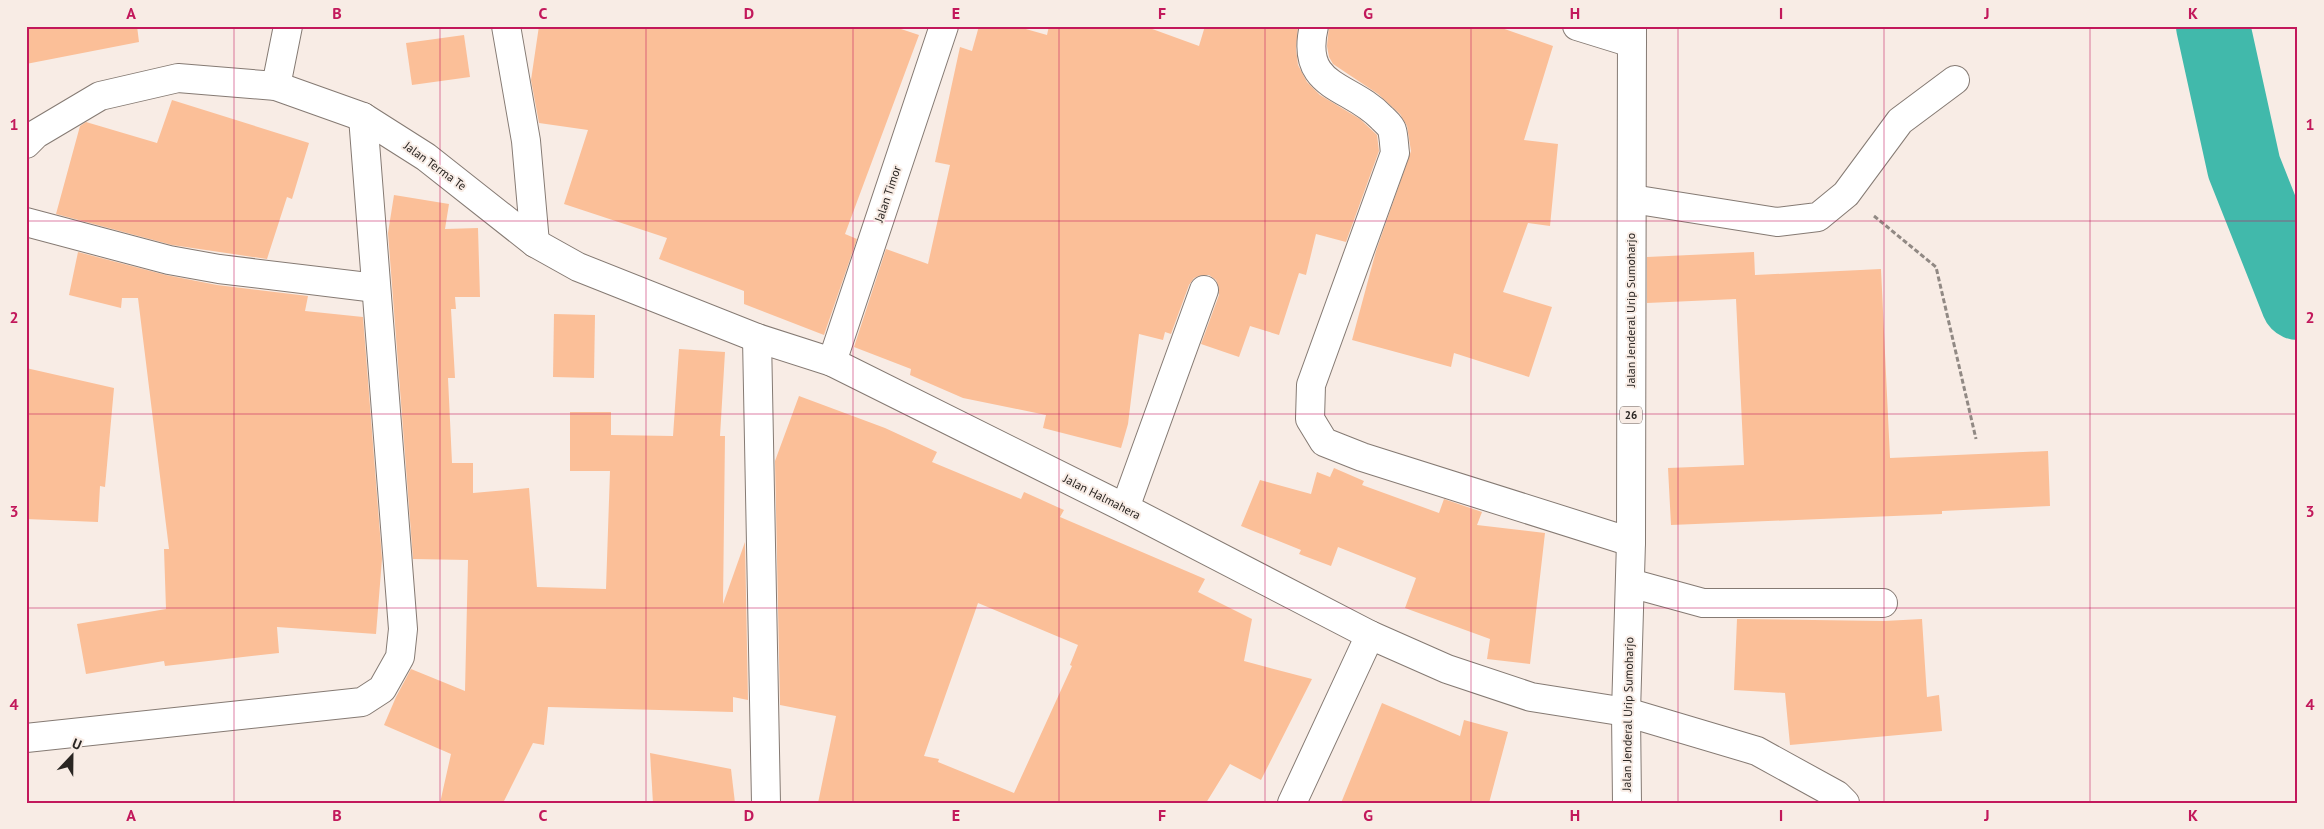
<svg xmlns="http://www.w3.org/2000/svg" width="2324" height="829" font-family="'PT Sans',sans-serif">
<rect width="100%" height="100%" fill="#f8ece5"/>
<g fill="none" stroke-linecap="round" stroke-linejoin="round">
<path stroke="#41b9ab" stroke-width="74" d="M2213,26L2244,167L2298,303"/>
</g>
<g fill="#fbbf98" fill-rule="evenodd">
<path d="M26,26H137L139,42L26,64Z"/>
<path d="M539,26H892L919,35L845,234L857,239L824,335L744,304V291L659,259L667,238L564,204L588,130L539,123L531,80Z"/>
<path d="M979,26H1015L1047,35L1049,26H1144L1199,46L1205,26H1298L1296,49L1298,65L1307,82L1320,95L1360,119L1377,135L1379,151L1346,242L1316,234L1306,275L1299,273L1279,335L1250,326L1239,357L1201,344L1219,295V288L1216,280L1209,275H1202L1194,278L1189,285L1171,334L1165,332L1163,340L1139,334L1128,424L1121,448L1043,428L1046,415L963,398L910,375L911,369L854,347L886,249L928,264L950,165L935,162L960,47L972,51Z"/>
<path d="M1329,26H1496L1553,46L1524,140L1558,144L1550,226L1528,223L1503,292L1552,307L1529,377L1454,353L1451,367L1352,340L1376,251L1411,151L1407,126L1400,114L1378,94L1333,64L1329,57L1327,46Z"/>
<path d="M464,35L470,77L412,85L406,43Z"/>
<path d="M172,100L309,143L292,199L287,197L267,259L172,245L56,214L80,126L86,122L157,143Z"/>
<path d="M394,195L449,204L445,229L478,228L480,297H455L456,309H451L455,378H448L452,463H473V493L529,488L537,587L606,589L610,471H570V412H611V435L673,436L679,349L725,352L720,436H725L723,604L745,542L748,700L733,697V712L548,707L544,745L533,743L503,803H440L451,754L384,725L396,697L411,669L465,691L468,560L413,559L388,233Z"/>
<path d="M78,252L166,275L217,285L308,296L305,311L363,317L382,559L376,634L277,627L279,653L165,666L164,661L86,674L77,624L166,609L164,549H169L138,298H122L121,308L69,295Z"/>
<path d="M1754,252L1755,275L1881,269L1890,458L2048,451L2050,506L1942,511V514L1671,525L1668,468L1744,465L1736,299L1647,303V257Z"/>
<path d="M554,314L595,315L594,378L553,377Z"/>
<path d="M26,368L114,388L105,487L100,486L98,522L26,519Z"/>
<path d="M799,396L885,428L937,452L932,462L1021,499L1024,492L1064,510L1060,517L1205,579L1198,592L1252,619L1244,661L1312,679L1261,780L1230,764L1206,803H818L836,716L780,705L775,461ZM978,603L1078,645L1070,665L1072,666L1014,793L938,762L939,759L924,756Z"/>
<path d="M1334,468L1364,481L1362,485L1439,513L1444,499L1482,512L1477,525L1545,533L1530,664L1487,659L1490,639L1405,608L1416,578L1338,547L1331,566L1299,554L1301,550L1241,526L1260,480L1311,494L1317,472L1330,477Z"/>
<path d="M1737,619L1884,621L1922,619L1927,697L1939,695L1942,731L1790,745L1785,693L1734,690Z"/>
<path d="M1382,703L1460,736L1464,720L1508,732L1489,803H1341Z"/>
<path d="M650,753L731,769L735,803H653Z"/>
</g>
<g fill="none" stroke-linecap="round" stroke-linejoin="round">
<g stroke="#857a73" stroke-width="30">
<g id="minor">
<path d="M506,26L526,141L535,243"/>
<path d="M1314,26C1299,89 1350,84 1382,118C1386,122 1391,126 1392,130C1394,137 1394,146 1395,153L1311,385L1310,419L1324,442L1362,457L1631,542"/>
<path d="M1577,26L1632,43"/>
<path d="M276,86L288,26"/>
<path d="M26,144L36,134L100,96L178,78L276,86L363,117L426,157L535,243L578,267L757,338L832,362L1125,508L1370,635"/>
<path d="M1632,199L1777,222L1818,217L1846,194L1900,121L1955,80"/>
<path d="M26,222L169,260L219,269L376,288"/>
<path d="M757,338L766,803"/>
<path d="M832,362L944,26"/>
<path d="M1125,508L1204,290"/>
<path d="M1630,583L1703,603H1883"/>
<path d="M26,738L362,702L382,689L400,657L403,629L363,117"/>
<path d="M1292,803L1370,635L1447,669L1531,697L1626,712L1757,751L1837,795L1845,803"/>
</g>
</g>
<g stroke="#857a73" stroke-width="30">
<path id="highway" d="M1627,803L1626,712L1631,542L1632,26"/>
</g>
<path stroke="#918984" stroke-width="3" stroke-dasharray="5 2.5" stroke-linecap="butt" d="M1874,216L1936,267L1976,439"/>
<use href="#minor" stroke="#fff" stroke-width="28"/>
<use href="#highway" stroke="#fff" stroke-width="28"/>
</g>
<path fill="none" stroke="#c2185b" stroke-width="1" stroke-opacity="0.55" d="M234,26V803M440,26V803M646,26V803M853,26V803M1059,26V803M1265,26V803M1471,26V803M1678,26V803M1884,26V803M2090,26V803M26,221H2298M26,414H2298M26,608H2298"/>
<g text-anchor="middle" stroke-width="4" stroke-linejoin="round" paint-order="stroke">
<rect fill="#f8ece5" stroke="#68615d" stroke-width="1" x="1620" y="406.5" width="22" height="17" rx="4"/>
<g font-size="11" font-weight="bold" fill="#2a2623">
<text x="1631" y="419">26</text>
</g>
<g font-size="12" fill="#2a2623" stroke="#f8ece5">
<text transform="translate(435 166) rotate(36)" y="4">Jalan Terma Te</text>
<text transform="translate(888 194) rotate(-71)" y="4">Jalan Timor</text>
<text transform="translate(1631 310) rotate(-90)" y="4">Jalan Jenderal Urip Sumoharjo</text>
<text transform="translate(1102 497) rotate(27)" y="4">Jalan Halmahera</text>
<text transform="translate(1628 714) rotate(-89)" y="4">Jalan Jenderal Urip Sumoharjo</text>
</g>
</g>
<rect width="2324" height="829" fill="none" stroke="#f8ece5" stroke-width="55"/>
<g transform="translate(72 756) rotate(22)" stroke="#f8ece5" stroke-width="4" paint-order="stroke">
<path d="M0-4L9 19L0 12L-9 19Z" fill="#2a2623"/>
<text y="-8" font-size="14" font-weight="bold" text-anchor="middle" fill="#2a2623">U</text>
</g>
<rect x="28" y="28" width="2268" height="774" fill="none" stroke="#c2185b" stroke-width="2"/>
<g font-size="16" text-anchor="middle" font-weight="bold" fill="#c2185b">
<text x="131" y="19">A</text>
<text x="337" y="19">B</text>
<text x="543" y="19">C</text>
<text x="749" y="19">D</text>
<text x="956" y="19">E</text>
<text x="1162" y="19">F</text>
<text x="1368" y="19">G</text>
<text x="1575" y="19">H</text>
<text x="1781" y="19">I</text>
<text x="1987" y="19">J</text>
<text x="2193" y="19">K</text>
<text x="14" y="130">1</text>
<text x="2310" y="130">1</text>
<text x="14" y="323">2</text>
<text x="2310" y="323">2</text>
<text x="14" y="517">3</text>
<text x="2310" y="517">3</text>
<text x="14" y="710">4</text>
<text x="2310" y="710">4</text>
<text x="131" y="821">A</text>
<text x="337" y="821">B</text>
<text x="543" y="821">C</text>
<text x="749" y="821">D</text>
<text x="956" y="821">E</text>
<text x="1162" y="821">F</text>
<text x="1368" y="821">G</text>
<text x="1575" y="821">H</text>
<text x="1781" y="821">I</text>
<text x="1987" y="821">J</text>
<text x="2193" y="821">K</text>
</g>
</svg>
